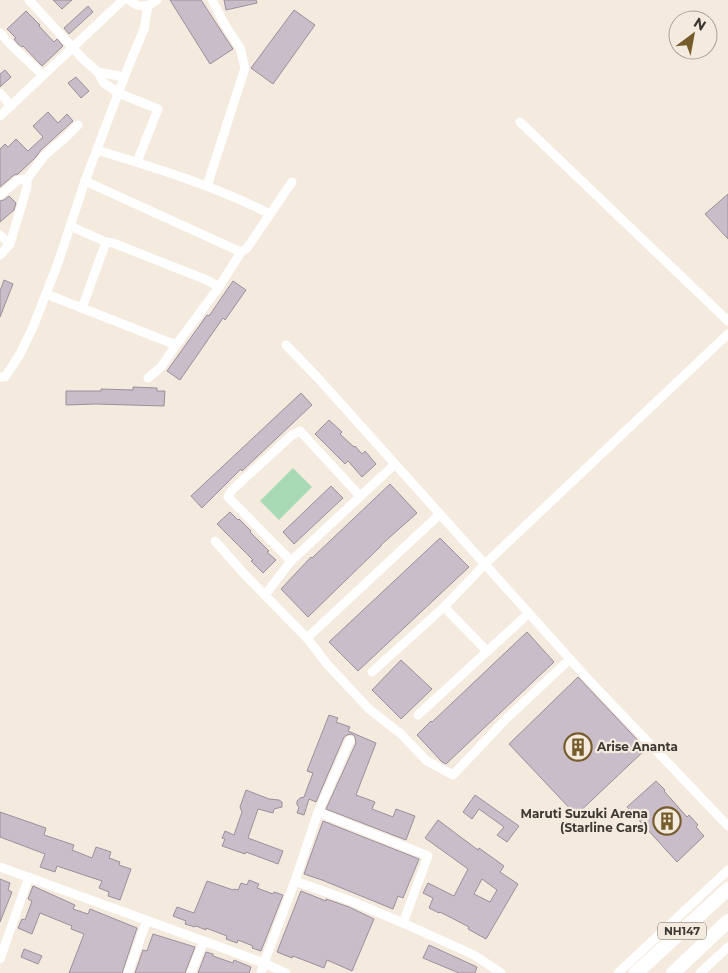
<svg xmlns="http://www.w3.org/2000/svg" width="728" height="973" font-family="Montserrat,sans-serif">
<rect width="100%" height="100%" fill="#f4eadd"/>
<path fill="#a7dbb6" d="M293,468L312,487L279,520L260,501Z"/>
<g fill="#c9bdc9" stroke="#9b909b" fill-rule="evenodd">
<path d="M53,0H72L62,9Z"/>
<path d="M170,0H201L233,49L210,64Z"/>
<path d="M224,0H256L257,3L226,10Z"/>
<path d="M88,6L93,12L69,34L64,28Z"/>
<path d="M294,10L315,25L273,84L251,68Z"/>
<path d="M26,11L40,25L39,26L54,42L57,39L63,46L42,66L23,46L22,47L18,44L14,39L16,38L7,29Z"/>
<path d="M5,70L11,77L0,87V74Z"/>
<path d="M76,77L89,91L81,98L68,83Z"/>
<path d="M48,112L58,123L67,114L73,121L41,150L35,158L18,174L14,175L0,187V149L5,144L8,147L16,139L28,151L43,137L33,126Z"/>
<path d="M728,194V239L705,214Z"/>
<path d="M9,196L16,203L14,210L0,222V201L4,200Z"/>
<path d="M4,280L13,284L0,317V291Z"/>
<path d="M233,281L246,290L225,320L223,318L180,380L167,371L207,315L209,316Z"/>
<path d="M133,387L157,388V391H165L164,406L96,404L66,405V391H101V389L133,390Z"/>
<path d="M301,393L312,405L242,471L241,469L202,508L191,496Z"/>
<path d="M329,420L342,432L340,434L354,447L355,446L362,454L365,451L376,464L362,477L348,461L345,464L315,434Z"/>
<path d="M390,484L417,513L381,545V546L308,617L281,589L311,557L312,558Z"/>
<path d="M331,486L343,498L294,544L283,532Z"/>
<path d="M230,512L238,520L239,519L251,531L250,532L269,551L267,552L276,560L263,573L251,561L253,560L217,524Z"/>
<path d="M440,538L469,567L358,671L329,642Z"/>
<path d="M527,632L554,662L446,764L442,762L417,735L431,721L432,722Z"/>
<path d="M401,660L432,689L401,719L372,690Z"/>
<path d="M578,677L646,749L576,815L509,744Z"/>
<path d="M329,715L338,718L336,722L350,727L348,731L376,743L356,795L375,802L372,809L393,817L396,809L415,816L406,840L326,809L356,743L355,737L352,734L347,735L344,737L316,802L309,799L304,815L297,813L299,807L297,805V801L300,798L304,797L313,773L307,771Z"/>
<path d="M656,781L665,790L664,791L687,817L689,815L698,825L696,827L704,836L677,862L627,807Z"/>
<path d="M246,790L269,799L279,800L282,802V807L274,809L273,813L258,809L248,838L283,851L278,864L246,852L245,854L222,846L225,839L222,838L225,831L234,835L242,812L240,807Z"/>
<path d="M475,795L519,826L507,842L497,835L504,827L479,809L472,819L463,812Z"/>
<path d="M0,812L46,828L44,835L74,845L72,850L92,858L96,847L111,852L109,858L120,862L119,865L131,869L120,900L108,896L109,892L99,888L102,881L57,866L55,872L40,867L45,854L0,837Z"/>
<path d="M438,820L478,850L479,848L504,866L500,872L518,884L486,939L468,929L469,927L440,912L439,913L429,908L433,898L423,893L428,883L454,896L468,869L425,838ZM482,879L497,890L490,902L474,894Z"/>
<path d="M323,821L419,859L403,898L398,896L393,909L322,880L304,874Z"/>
<path d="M0,879L10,883L8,890L12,892L0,922Z"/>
<path d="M249,880L259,884L257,888L273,894L274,892L283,895L261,951L252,948L253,946L238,940L237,943L226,939L227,936L206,928V930L196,926L195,927L185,924L186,921L173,916L177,907L194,913L207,881L233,890L234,889L238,890L241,883L247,885Z"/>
<path d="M33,886L75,905L73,909L88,914L90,909L137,928L122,973H69L84,934L71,929L72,926L40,913L32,934L18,928L22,919L25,920L32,901L28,899Z"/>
<path d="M301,891L326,901V899L349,907L374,919L352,971L327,960L324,968L293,956L292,958L277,952Z"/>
<path d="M153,934L195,947L185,973H135L143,950L147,951Z"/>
<path d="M429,945L477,967L475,973H459L423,958Z"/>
<path d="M24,949L42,956L38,964L21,957Z"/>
<path d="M206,952L213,954V956L233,963L234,960L251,967L249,973H198Z"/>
</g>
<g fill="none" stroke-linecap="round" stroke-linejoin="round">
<g stroke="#fff" stroke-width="9">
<path d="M29,0L84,60L98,72L124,77"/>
<path d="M129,0C138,8 148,8 157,0"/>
<path d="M0,33L14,48L43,75"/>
<path d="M98,72L103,82L118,93L158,109L137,162"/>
<path d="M0,93L11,106"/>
<path d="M0,116L123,0"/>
<path d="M520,122L728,321"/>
<path d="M97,150C156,168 215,186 270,214"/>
<path d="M85,181L241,252"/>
<path d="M207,186L245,68L240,48L225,25L212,0"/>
<path d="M0,195L18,180L27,179"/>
<path d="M70,226L106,242L113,243L207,280L219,287"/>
<path d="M0,235L10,244"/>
<path d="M0,255L10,244L27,187V179L45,155L66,137L78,125"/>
<path d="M46,294L176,345"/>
<path d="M82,308L106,242"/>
<path d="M286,345L317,377L587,678L728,826"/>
<path d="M0,377H5L20,354L33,327L58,263L85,181L127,70L144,29L148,5"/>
<path d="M148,378L161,367L176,345L219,287L241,252L247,248L292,182"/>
<path d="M215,541L246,576L307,638L327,664L369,709L401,734L427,761L453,775L506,719L570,659"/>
<path d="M291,561L228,497L232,490L292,435L300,431L360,496"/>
<path d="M265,595L291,561L395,464"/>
<path d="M444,607L487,651"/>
<path d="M307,638L440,514"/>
<path d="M372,672L444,607L485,564L728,334"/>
<path d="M418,715L529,613"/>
<path d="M318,812L350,740"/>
<path d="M0,867L264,963L295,881L318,812L428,856L403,923L474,955L501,973"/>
<path d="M295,881L351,901L403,923"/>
<path d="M0,959L29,877"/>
<path d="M128,973L147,920"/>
<path d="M191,973L204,941"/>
<path d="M261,973L264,963L286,973"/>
<path d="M618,973L728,870"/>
<path d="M700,973L728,947"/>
</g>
<g stroke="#fff" stroke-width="14">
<path d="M636,973L728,889"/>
<path d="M673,973L728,921"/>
</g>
</g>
<defs>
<g id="building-ring" transform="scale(1.4375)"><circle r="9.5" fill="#f4eadd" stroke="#765c2d" stroke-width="1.5"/><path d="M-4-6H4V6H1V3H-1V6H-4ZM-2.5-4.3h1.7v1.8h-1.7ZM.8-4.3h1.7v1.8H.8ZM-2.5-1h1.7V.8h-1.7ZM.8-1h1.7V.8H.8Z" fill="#765c2d"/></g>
</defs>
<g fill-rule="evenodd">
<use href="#building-ring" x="578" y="747"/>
<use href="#building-ring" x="667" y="821"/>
</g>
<g text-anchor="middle" stroke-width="4.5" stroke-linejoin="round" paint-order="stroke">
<rect fill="#f4eadd" stroke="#736d66" stroke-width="1" x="658" y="922.5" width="48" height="17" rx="4"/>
<g font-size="11" font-weight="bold" fill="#3c3833">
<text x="682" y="935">NH147</text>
</g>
<g font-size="12" font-weight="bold" fill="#3c3833" stroke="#f4eadd" text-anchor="start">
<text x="597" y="751">Arise Ananta</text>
<text x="648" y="818" text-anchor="end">Maruti Suzuki Arena<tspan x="648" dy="14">(Starline Cars)</tspan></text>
</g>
</g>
<g transform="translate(693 35) rotate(32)"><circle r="24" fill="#f4eadd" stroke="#aaa399"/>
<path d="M0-4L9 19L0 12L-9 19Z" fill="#765c2d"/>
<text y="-8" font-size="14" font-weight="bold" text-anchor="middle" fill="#3c3833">N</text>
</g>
</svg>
